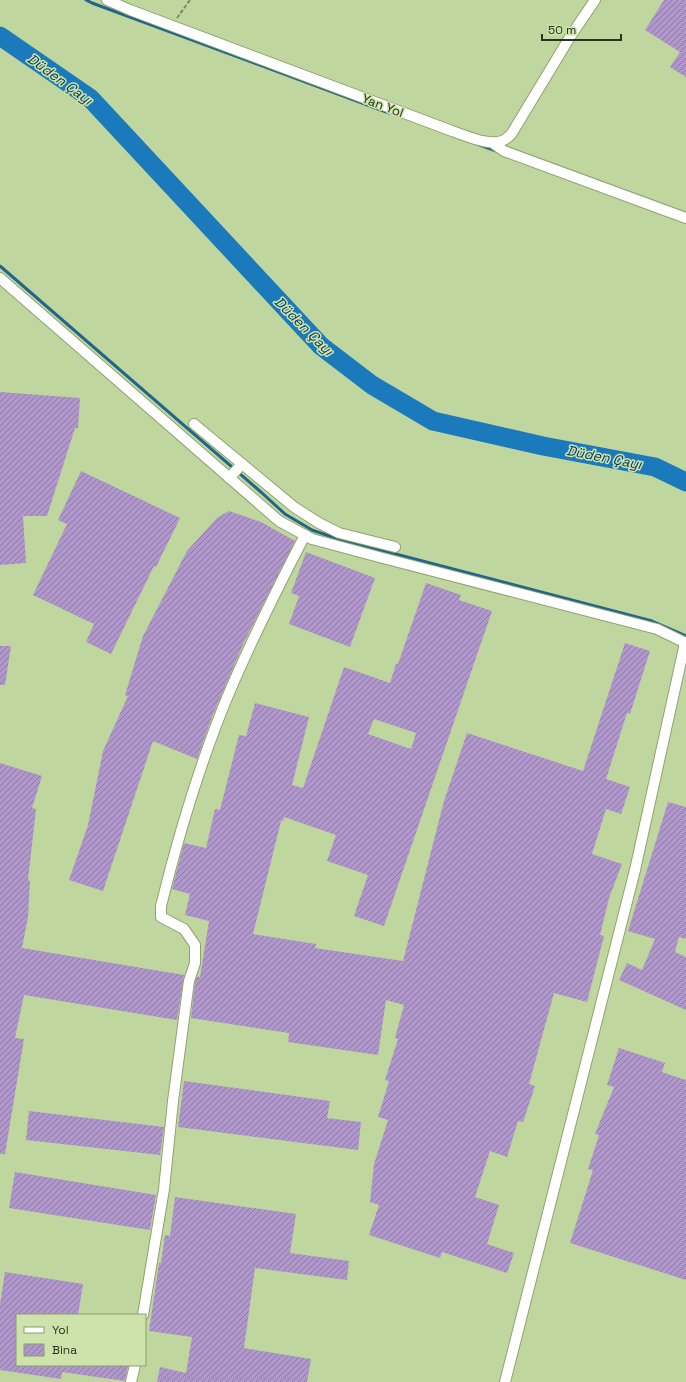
<svg xmlns="http://www.w3.org/2000/svg" width="686" height="1382" font-family="'Space Grotesk',sans-serif">
<defs>
<pattern id="building-hatch" width="6" height="6" patternUnits="userSpaceOnUse"><rect width="6" height="6" fill="#af97ca"/><path d="M-1 1l2-2M0 6l6-6M5 7l2-2" fill="none" stroke="#8f7ca3"/></pattern>
</defs>
<rect width="100%" height="100%" fill="#c0d69f"/>
<g fill="none" stroke-linecap="round" stroke-linejoin="round">
<g stroke="#1f658c" stroke-width="3">
<path d="M86,0L92,3L389,113"/>
<path d="M477,144L499,152"/>
<path d="M0,266L262,493L285,514L312,530L338,539L652,621L686,636"/>
</g>
<path stroke="#1a7abc" stroke-width="19" d="M0,36L90,98L321,346L372,385L433,421L543,446L655,467L686,482"/>
</g>
<g fill="url(#building-hatch)" fill-rule="evenodd">
<path d="M664,0H686V77L670,67L680,52L645,30Z"/>
<path d="M0,392L80,398L78,428H75L47,516H23L26,563L0,565Z"/>
<path d="M81,471L180,518L156,567L154,566L111,654L86,642L94,624L33,595L67,524L58,520Z"/>
<path d="M229,511L261,522L295,541L244,642L212,717L197,759L153,741L103,891L69,880L88,825L103,751L128,696L125,695L143,636L187,551L217,518Z"/>
<path d="M306,552L375,578L350,647L289,624L299,596L291,593Z"/>
<path d="M426,583L461,595L459,600L492,611L384,926L354,916L368,875L327,861L336,835L284,817L283,821H281L253,934L316,944L315,948L403,961L444,801L467,733L583,771L625,643L650,651L630,714L627,713L606,779L630,787L621,814L606,809L592,854L622,864L609,898L600,935L604,936L587,1002L554,993L529,1084L535,1086L523,1122L518,1121L507,1157L490,1151L475,1197L499,1205L487,1244L514,1253L507,1273L442,1252L440,1258L369,1235L379,1205L370,1202L374,1164L388,1120L378,1117L389,1081L385,1080L398,1039L395,1038L404,1005L386,1000L378,1055L288,1042L289,1033L191,1018L195,982L197,977H200L209,921L185,915L190,894L172,889L184,843L206,848L215,809L220,810L239,735L246,736L255,703L309,717L292,785L303,788L344,667L390,683L396,664H398ZM374,719L416,733L411,749L368,734Z"/>
<path d="M0,646H11L5,685H0Z"/>
<path d="M0,763L42,776L32,808L36,809L28,880L30,881L28,917L22,948L184,975L177,1020L24,995L15,1038L24,1039L5,1154H0Z"/>
<path d="M668,802L686,807V939L679,937L675,952L686,957V1010L619,980L627,963L642,970L655,939L628,931Z"/>
<path d="M619,1048L665,1063L662,1072L686,1080V1280L570,1243L593,1170L588,1169L599,1135L595,1134L614,1087L607,1085Z"/>
<path d="M184,1081L330,1101L327,1118L361,1122L358,1150L178,1127Z"/>
<path d="M29,1111L164,1127L160,1155L26,1140Z"/>
<path d="M15,1172L156,1195L150,1230L9,1208Z"/>
<path d="M175,1197L296,1214L290,1253L349,1261L347,1280L255,1268L244,1348L311,1359L307,1382H157L160,1367L186,1373L192,1337L149,1331L159,1263H161L165,1235L170,1236Z"/>
<path d="M5,1272L83,1284L78,1315H17V1365H128L125,1381L62,1372L61,1379L0,1370V1304Z"/>
</g>
<g fill="none" stroke-linecap="round" stroke-linejoin="round">
<g stroke="#8fa36e" stroke-width="12">
<g id="minor">
<path d="M107,0L130,10L452,131C467,136 494,149 507,138C510,136 513,132 515,128L570,37L595,0"/>
<path d="M494,144L504,151L686,218"/>
<path d="M0,278L279,521L312,539L379,557L657,629L686,643"/>
<path d="M194,424L294,507L319,523L339,533L395,547"/>
<path d="M229,478L242,464"/>
<path d="M143,1315L164,1189L173,1101L189,981L195,963V945L184,929L161,917V906C179,833 200,762 229,693C252,639 278,587 305,535"/>
<path d="M131,1382L135,1365"/>
<path d="M505,1382L635,870L685,643"/>
</g>
</g>
<path stroke="#798961" stroke-width="2" stroke-dasharray="4 2" stroke-linecap="butt" d="M177,18L190,0"/>
<use href="#minor" stroke="#fff" stroke-width="10"/>
</g>
<g text-anchor="middle" stroke-width="3" stroke-linejoin="round" paint-order="stroke">
<g font-size="13" fill="#2b331d" stroke="#cde3ab">
<text transform="translate(383 105) rotate(21)" y="5">Yan Yol</text>
</g>
<g font-size="14" font-style="italic" fill="#06385a" stroke="#cde3ab">
<text transform="translate(60 79) rotate(36)" y="5">Düden Çayı</text>
<text transform="translate(304 326) rotate(45)" y="5">Düden Çayı</text>
<text transform="translate(604 457) rotate(11)" y="5">Düden Çayı</text>
</g>
</g>
<rect x="16" y="1314" width="130" height="52" fill="#cde3ab" stroke="#8c9d72"/>
<rect x="24" y="1327" width="20" height="6" fill="#ffffff" stroke="#8c9d72"/>
<text x="52" y="1334" font-size="12" fill="#2b331d">Yol</text>
<rect x="24" y="1344" width="20" height="12" fill="url(#building-hatch)" stroke="#8c9d72"/>
<text x="52" y="1354" font-size="12" fill="#2b331d">Bina</text>
<path d="M542 34v6h79v-6" fill="none" stroke="#2b331d" stroke-width="2"/>
<text x="548" y="34" font-size="12" fill="#2b331d" stroke="#cde3ab" stroke-width="3" paint-order="stroke">50 m</text>
</svg>
